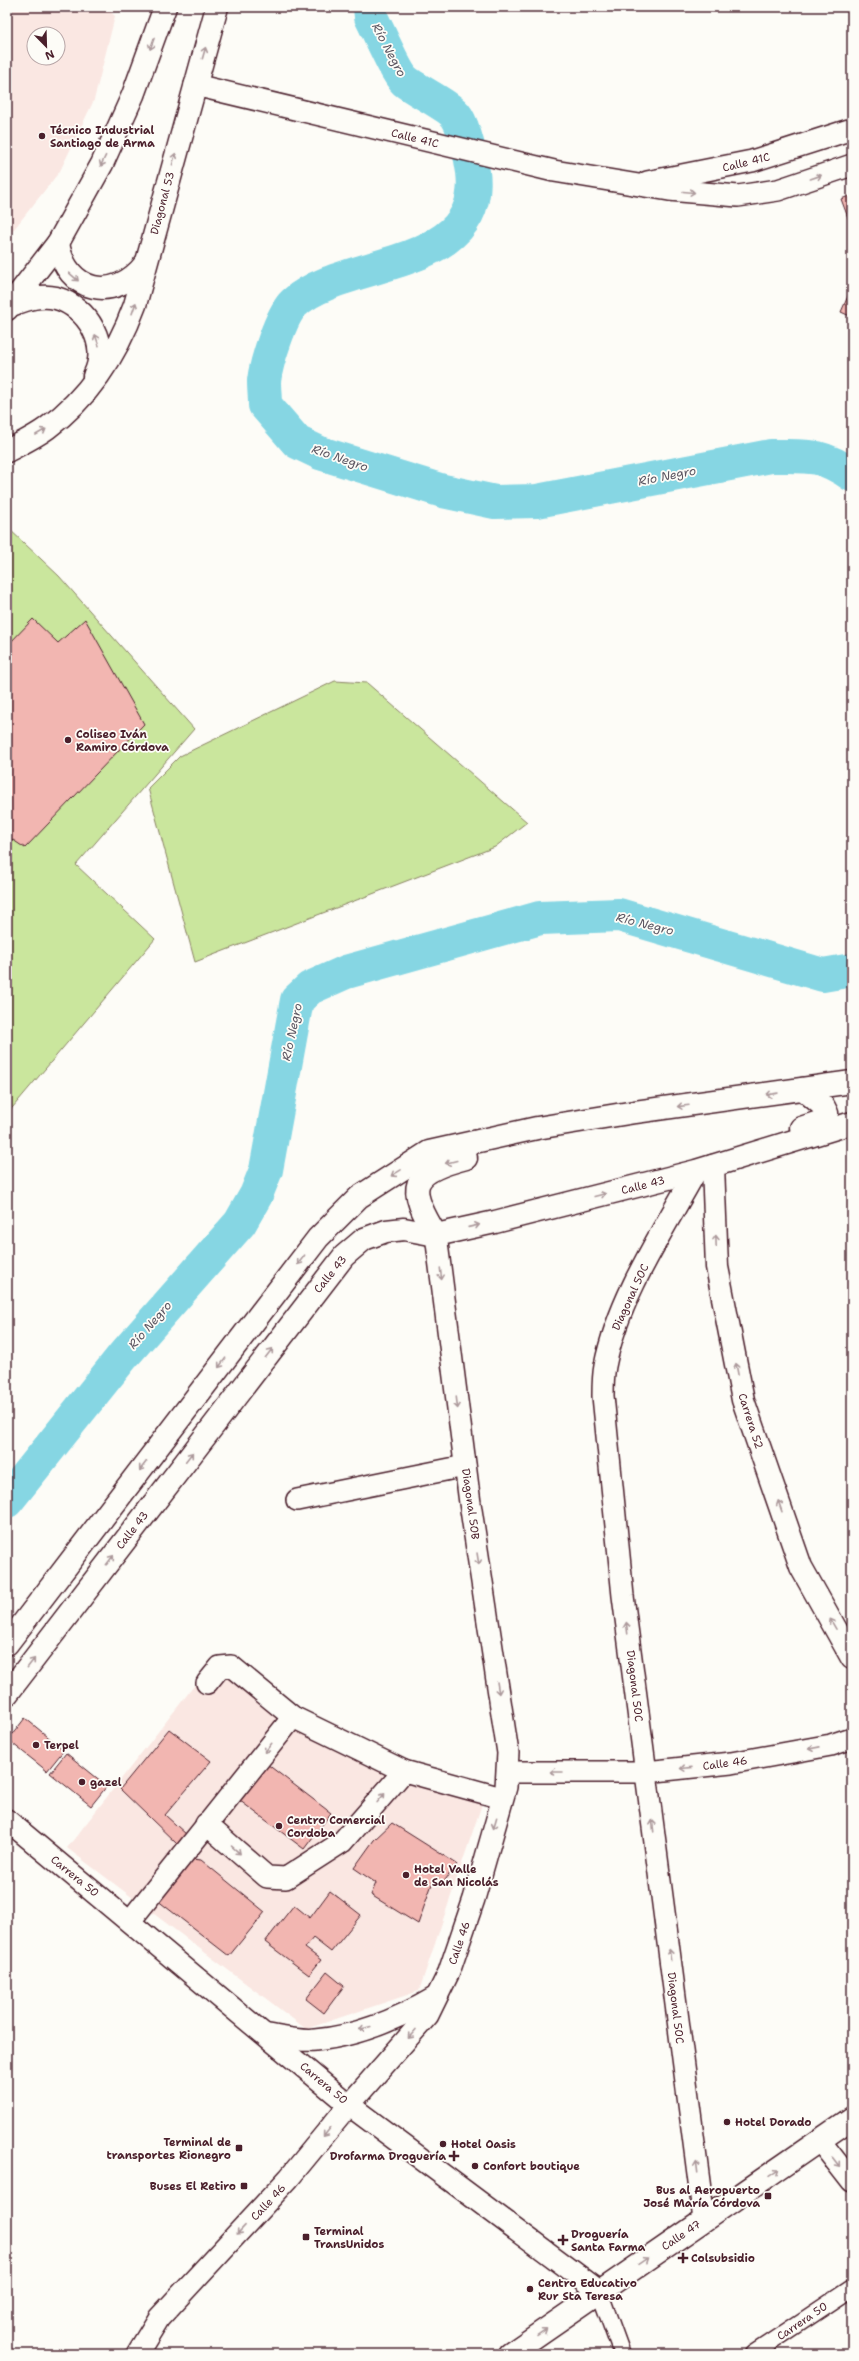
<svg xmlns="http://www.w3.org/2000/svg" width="859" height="2361" font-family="'Shantell Sans',sans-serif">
<rect width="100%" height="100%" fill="#fdfcf7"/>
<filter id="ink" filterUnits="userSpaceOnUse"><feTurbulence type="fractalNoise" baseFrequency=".025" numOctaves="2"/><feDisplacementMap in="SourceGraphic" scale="8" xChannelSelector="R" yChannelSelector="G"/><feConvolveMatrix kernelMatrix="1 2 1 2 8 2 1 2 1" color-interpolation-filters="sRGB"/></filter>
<g filter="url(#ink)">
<g fill="#fae7e2" fill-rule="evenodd">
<path d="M7,7H106L115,16L94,100L60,171L7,238ZM34,34H58V58H34Z"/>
<path d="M212,1663L374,1755L483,1801L419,1991L306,2029L67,1848Z"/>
</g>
<g fill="#cae69d" stroke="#8a8264">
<path d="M7,527L59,576L194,729L76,865L155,939L7,1114Z"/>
<path d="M335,681L367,683L527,822L495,847L195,962L148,788L180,756Z"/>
</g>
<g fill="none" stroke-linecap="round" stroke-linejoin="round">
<g stroke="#86d6e3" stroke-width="34">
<path d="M370,7L371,17C378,30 396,73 405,81C416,90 451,107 457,117C465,130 471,157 473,172C485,272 344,257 294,303C281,315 266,363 264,381C264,389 265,397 265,405L297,442L320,453L443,491L495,502L537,501L771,456C807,456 821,453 852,475"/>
<path d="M7,1501L123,1356L240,1223L256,1195L266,1170L297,1000L310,988L346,972L540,918L619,915L823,975L852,970"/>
</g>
</g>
<g fill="#f2b6b1" stroke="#4a1f2b">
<path d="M852,195V228L841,199Z"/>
<path d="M852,287V317L841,312Z"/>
<path d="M33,619L58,643L85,619L144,724L25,848L7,836V646Z"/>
<path d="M25,1718L64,1750L47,1771L8,1740Z"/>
<path d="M169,1729L211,1761L165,1815L187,1835L178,1845L120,1789Z"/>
<path d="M66,1753L107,1786L91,1806L50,1773Z"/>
<path d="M263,1761L331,1813L304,1849L235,1797Z"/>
<path d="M392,1823L457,1864L443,1883L433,1881L418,1924L371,1895L376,1883L354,1868L374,1840Z"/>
<path d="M191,1859L201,1860L265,1912L229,1956L157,1900Z"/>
<path d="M330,1891L361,1915L331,1952L313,1938L305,1948L321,1960L309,1975L265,1942L294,1905L310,1918Z"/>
<path d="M327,1972L344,1986L324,2013L306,1999Z"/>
</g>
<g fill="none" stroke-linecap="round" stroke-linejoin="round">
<g stroke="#4a1f2b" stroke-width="19">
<g id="pedestrian">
<path d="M599,2291L622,2354"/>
<path d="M753,2354L852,2288"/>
</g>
</g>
<g stroke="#4a1f2b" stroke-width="24">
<g id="minor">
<path d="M195,85L554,171L669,190L738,196L778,190L852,165"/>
<path d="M647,182L752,161L852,129"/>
<path d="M696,1171C663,1231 618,1298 605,1366C603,1376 603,1387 603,1396L623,1596L704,2220"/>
<path d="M297,1500L465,1466"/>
<path d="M207,1683L220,1667L231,1666L293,1717L404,1771L502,1798"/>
<path d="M508,1772H646L731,1763L831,1745L852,1738"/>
<path d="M7,1820L349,2105L599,2291"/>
<path d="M206,1824L267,1877L286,1878L342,1842L404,1771"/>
<path d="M130,1921L293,1717"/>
<path d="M267,2035C282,2037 300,2042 315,2040C358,2036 400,2018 436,1997"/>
<path d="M820,2141L852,2182"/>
<path d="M137,2354L159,2318L289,2178L349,2105L428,2015L449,1972L474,1899L506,1787L508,1753L470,1503L436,1235"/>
</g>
</g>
<g stroke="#4a1f2b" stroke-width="25">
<g id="tertiary">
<path d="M801,1128L819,1122L827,1113L824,1107L803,1089"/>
<path d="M713,1166L717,1267L743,1400L801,1567L852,1658"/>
<path d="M436,1235C406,1186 409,1173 466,1158"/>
<path d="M7,1644L318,1238L359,1197L429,1152L537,1128L635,1112L852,1082"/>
<path d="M7,1694L344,1256L364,1239L386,1231L404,1229L436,1235L495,1222L696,1171L852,1123"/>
</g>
</g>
<g stroke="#4a1f2b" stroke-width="25">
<path id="secondary" d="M510,2354L852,2118"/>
</g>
<g stroke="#4a1f2b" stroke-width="25">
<g id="primary">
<path d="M58,243C66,293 115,303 145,264"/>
<path d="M11,305C25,300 40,294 56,298C88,307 110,345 94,376"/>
<path d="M7,309L58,243L102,164L133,95L165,7"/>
<path d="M7,451C20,444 35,437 47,428C89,397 117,354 135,305L217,7"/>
</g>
</g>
<use href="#pedestrian" stroke="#fdfcf7" stroke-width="16"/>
<use href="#minor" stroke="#fdfcf7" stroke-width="21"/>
<use href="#tertiary" stroke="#fdfcf7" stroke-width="22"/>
<use href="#secondary" stroke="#fdfcf7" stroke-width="22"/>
<use href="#primary" stroke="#fdfcf7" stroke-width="22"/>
</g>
<defs><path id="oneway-shaft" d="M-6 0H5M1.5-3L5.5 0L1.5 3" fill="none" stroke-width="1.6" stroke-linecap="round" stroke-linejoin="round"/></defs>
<g stroke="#ac999b">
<use href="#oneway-shaft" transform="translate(152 44) rotate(110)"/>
<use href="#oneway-shaft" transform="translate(204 53) rotate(-74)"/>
<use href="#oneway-shaft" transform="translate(174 159) rotate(-75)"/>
<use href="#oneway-shaft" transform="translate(103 161) rotate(116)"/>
<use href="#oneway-shaft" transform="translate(816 177) rotate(-19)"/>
<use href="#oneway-shaft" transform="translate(689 192) rotate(5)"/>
<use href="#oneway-shaft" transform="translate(74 277) rotate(41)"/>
<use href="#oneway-shaft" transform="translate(134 308) rotate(-71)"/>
<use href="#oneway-shaft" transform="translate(97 340) rotate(-109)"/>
<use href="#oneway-shaft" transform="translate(41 432) rotate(-30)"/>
<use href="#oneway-shaft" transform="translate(772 1094) rotate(172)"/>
<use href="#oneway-shaft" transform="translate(683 1106) rotate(173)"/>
<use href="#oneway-shaft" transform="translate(451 1162) rotate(166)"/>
<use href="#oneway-shaft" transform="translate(396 1173) rotate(148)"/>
<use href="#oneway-shaft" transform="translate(600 1195) rotate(-14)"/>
<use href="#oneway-shaft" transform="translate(474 1226) rotate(-13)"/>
<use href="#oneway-shaft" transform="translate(716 1241) rotate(-92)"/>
<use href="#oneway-shaft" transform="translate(301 1260) rotate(127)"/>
<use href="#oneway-shaft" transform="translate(441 1274) rotate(83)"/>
<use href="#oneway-shaft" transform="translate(269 1353) rotate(-52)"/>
<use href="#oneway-shaft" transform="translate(222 1363) rotate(127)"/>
<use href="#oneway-shaft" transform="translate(737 1369) rotate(-101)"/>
<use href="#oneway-shaft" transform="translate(457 1403) rotate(83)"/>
<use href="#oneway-shaft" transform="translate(189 1457) rotate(-52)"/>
<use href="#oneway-shaft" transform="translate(143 1466) rotate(127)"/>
<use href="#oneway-shaft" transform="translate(780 1506) rotate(-109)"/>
<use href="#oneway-shaft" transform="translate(478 1559) rotate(81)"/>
<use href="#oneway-shaft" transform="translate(110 1560) rotate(-52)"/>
<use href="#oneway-shaft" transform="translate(833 1624) rotate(-120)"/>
<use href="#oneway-shaft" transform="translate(627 1628) rotate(-97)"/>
<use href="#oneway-shaft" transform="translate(31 1663) rotate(-52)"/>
<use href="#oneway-shaft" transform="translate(498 1688) rotate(81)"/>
<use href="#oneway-shaft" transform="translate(268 1748) rotate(129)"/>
<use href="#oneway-shaft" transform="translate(814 1748) rotate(169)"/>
<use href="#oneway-shaft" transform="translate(686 1768) rotate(174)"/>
<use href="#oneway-shaft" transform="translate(556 1772) rotate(180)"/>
<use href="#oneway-shaft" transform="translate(381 1798) rotate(-50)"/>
<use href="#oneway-shaft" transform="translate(495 1823) rotate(106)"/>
<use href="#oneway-shaft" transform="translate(653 1826) rotate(-97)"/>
<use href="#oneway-shaft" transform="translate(236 1850) rotate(41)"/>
<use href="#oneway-shaft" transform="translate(670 1955) rotate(-97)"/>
<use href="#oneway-shaft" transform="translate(365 2028) rotate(165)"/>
<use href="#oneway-shaft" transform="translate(412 2034) rotate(131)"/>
<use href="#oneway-shaft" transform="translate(327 2132) rotate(129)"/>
<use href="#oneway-shaft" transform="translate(836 2162) rotate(52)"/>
<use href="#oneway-shaft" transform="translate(697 2167) rotate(-97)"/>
<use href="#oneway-shaft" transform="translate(774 2173) rotate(-34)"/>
<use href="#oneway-shaft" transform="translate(241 2230) rotate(133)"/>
<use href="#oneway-shaft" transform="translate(643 2261) rotate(-34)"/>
<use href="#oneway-shaft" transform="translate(542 2332) rotate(-35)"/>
</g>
</g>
<g fill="#4a1f2b" stroke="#fdfcf7" stroke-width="1.5">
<circle cx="42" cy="136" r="4"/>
<circle cx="68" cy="740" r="4"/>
<circle cx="36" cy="1745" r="4"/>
<circle cx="82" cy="1782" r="4"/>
<circle cx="279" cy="1826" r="4"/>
<circle cx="406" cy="1875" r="4"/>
<circle cx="727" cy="2122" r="4"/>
<circle cx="443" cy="2144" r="4"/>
<rect x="235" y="2144" width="8" height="8" rx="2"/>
<path d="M452 2150h4v4h4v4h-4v4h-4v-4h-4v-4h4z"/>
<circle cx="475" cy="2166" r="4"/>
<rect x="240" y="2182" width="8" height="8" rx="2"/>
<rect x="764" y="2192" width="8" height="8" rx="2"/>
<rect x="302" y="2233" width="8" height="8" rx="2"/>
<path d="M561 2234h4v4h4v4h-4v4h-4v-4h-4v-4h4z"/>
<path d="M681 2252h4v4h4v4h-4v4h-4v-4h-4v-4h4z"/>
<circle cx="530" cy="2289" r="4"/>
</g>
<g text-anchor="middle" stroke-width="3.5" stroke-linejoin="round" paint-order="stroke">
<g font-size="11" font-weight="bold" fill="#4a1f2b" stroke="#fdfcf7" text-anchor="start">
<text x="50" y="134">Técnico Industrial<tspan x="50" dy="13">Santiago de Arma</tspan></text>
<text x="76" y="738">Coliseo Iván<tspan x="76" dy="13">Ramiro Córdova</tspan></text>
<text x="44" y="1749">Terpel</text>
<text x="90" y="1786">gazel</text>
<text x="287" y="1824">Centro Comercial<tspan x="287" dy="13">Cordoba</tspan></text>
<text x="414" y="1873">Hotel Valle<tspan x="414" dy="13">de San Nicolás</tspan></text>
<text x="735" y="2126">Hotel Dorado</text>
<text x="231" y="2146" text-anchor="end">Terminal de<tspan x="231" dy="13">transportes Rionegro</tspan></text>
<text x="451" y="2148">Hotel Oasis</text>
<text x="446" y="2160" text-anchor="end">Drofarma Droguería</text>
<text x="483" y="2170">Confort boutique</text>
<text x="236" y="2190" text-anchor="end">Buses El Retiro</text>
<text x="760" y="2194" text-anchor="end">Bus al Aeropuerto<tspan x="760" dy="13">José María Córdova</tspan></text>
<text x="314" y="2235">Terminal<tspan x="314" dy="13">TransUnidos</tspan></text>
<text x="571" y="2238">Droguería<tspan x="571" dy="13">Santa Farma</tspan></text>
<text x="691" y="2262">Colsubsidio</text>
<text x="538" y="2287">Centro Educativo<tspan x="538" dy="13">Rur Sta Teresa</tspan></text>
</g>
<g font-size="11" fill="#4a1f2b" stroke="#fdfcf7">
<text transform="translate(415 138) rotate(14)" y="4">Calle 41C</text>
<text transform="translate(746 162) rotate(-14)" y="4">Calle 41C</text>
<text transform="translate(162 203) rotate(-75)" y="4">Diagonal 53</text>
<text transform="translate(643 1185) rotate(-14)" y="4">Calle 43</text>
<text transform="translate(330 1274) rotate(-51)" y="4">Calle 43</text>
<text transform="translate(630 1297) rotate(-65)" y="4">Diagonal 50C</text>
<text transform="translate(751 1421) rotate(72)" y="4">Carrera 52</text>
<text transform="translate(471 1504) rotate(82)" y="4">Diagonal 50B</text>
<text transform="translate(132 1530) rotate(-52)" y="4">Calle 43</text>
<text transform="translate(635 1686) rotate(83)" y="4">Diagonal 50C</text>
<text transform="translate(725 1763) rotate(-8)" y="4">Calle 46</text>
<text transform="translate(75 1876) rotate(39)" y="4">Carrera 50</text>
<text transform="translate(459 1943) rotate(-71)" y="4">Calle 46</text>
<text transform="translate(676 2008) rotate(83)" y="4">Diagonal 50C</text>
<text transform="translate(324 2083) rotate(40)" y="4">Carrera 50</text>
<text transform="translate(268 2202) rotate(-47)" y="4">Calle 46</text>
<text transform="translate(681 2235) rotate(-34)" y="4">Calle 47</text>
<text transform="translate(802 2321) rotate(-34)" y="4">Carrera 50</text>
</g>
<g font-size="12" font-style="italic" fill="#5c5662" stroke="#fdfcf7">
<text transform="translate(389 50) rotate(62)" y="4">Río Negro</text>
<text transform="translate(340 458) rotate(19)" y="4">Río Negro</text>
<text transform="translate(667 476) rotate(-11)" y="4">Río Negro</text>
<text transform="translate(645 924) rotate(14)" y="4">Río Negro</text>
<text transform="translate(292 1032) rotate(-78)" y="4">Río Negro</text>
<text transform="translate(150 1325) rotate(-49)" y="4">Río Negro</text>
</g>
</g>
<rect width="859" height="2361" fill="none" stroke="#fdfcf7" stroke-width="24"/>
<rect x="12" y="12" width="835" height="2337" fill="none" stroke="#4a1f2b" stroke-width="1.5" filter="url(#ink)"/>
<g transform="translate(46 46) rotate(157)"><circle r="19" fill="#fdfcf7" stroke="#b5a4a5"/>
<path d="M0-3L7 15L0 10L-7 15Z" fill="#4a1f2b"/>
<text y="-6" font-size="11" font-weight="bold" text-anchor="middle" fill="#4a1f2b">N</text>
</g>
</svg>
